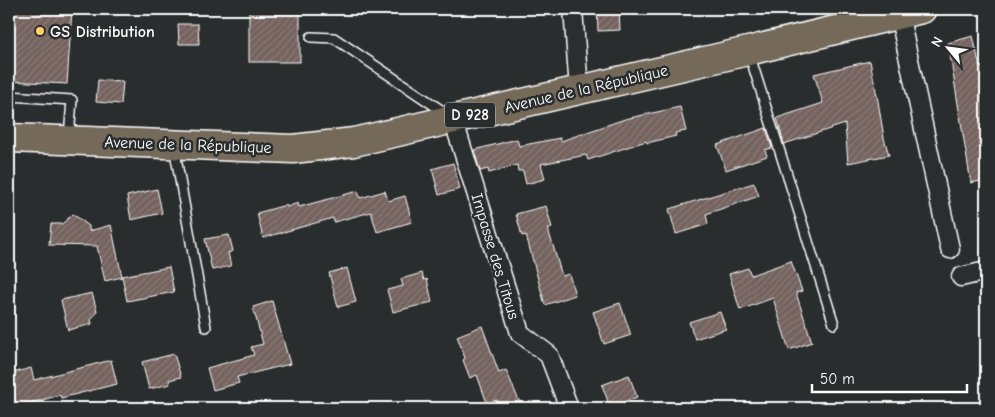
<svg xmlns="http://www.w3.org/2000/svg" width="995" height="417" font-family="'Comic Neue',sans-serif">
<defs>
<pattern id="building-hatch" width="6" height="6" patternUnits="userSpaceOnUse" patternTransform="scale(1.25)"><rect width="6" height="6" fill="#74625e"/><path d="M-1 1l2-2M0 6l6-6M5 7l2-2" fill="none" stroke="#897a76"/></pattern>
</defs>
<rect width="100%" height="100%" fill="#2a2d2e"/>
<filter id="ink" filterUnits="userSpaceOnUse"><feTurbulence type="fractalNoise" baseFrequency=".02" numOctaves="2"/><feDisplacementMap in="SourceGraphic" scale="10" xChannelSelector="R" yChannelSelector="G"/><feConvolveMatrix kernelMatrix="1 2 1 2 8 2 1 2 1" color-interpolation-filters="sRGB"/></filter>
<g filter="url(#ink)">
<g fill="url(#building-hatch)" stroke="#fff">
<path d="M9,9H72L67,84L9,81Z"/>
<rect x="249" y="9" width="51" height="53"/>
<path d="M597,9H619L620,30L598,31Z"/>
<path d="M178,24H198L199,44H179Z"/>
<path d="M973,36L980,67L986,66V180L971,183L948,43Z"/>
<path d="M870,61L878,101L884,138L889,155L848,163L845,124L784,144L777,118L823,103L814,74Z"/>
<path d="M98,80L123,82L121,104L96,102Z"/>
<path d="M680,107L686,131L675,133L676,136L647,143L646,141L588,160L586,155L541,164L545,179L526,184L523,171H518L517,165L489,173L488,169L480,171L474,150L517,139L519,146L560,138L561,141L625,119Z"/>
<path d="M766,128L772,148L765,150L767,156L726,170L717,145Z"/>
<path d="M453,163L460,189L439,195L432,169Z"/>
<path d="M754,183L759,196L706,214L708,224L676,234L669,209Z"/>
<path d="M157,189L162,213L131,220L127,196Z"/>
<path d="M358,191L360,198L385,191L388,201L405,196L412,222L377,232L371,212L334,222L333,218L263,238L257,213L286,205L287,207L298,203L299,207Z"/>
<path d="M546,206L552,228L548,229L562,276L569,274L575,295L545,305L526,235L522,236L516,214Z"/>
<path d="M73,214L89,226V231L111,225L122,277L105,281L97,246L49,245L51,224H62Z"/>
<path d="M229,235L233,251L228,253L231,266L212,270L205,239Z"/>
<path d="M791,261L802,291L796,293L812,342L789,350L773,298L740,310L729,274L748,268L751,275Z"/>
<path d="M169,267L174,292L127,301L122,276Z"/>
<path d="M347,268L356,302L338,307L329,273Z"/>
<path d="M422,273L424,280L427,279L432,302L393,312L387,290L403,286L401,279Z"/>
<path d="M92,293L97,311L91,320L92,324L68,330L61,300Z"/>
<path d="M272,301L290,364L237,377L239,383L213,390L207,368L254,355L251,347L263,344L253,307Z"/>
<path d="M620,303L631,335L604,344L593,312Z"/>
<path d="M720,312L726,329L695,339L689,322Z"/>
<path d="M482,326L499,373L506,370L522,408H500L497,400L487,403L477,375L470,378L463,360L465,358L457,336Z"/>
<path d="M174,354L181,377L169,380L170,384L149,389L142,362Z"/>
<path d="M111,360L117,384L61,398L60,395L17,407L9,374L31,368L34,380Z"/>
<path d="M629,375L637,397L610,407L602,385Z"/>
</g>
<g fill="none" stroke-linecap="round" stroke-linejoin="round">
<g stroke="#fff" stroke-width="12">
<g id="lane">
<path d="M311,37L334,38L447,114"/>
<path d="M749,53L834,324"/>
<path d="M9,96L72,100L69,137"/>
<path d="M174,146L206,327"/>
</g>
</g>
<g stroke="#fff" stroke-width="21">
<g id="street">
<path d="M573,9L579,90"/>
<path d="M899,14L950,249"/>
<path d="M453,119L520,333L549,355L569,408"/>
<path d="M961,277L986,271"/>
</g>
</g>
<g stroke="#fff" stroke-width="31">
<path id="primary" d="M9,138L293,149L354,142L748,51L922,9"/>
</g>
<use href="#lane" stroke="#2a2d2e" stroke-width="9"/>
<use href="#street" stroke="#2a2d2e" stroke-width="18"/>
<use href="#primary" stroke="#746a5a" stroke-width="28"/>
</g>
</g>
<circle fill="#ffd166" stroke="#2a2d2e" stroke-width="2" cx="40" cy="31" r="5"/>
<g text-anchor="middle" stroke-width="5" stroke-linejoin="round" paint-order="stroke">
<rect fill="#2a2d2e" stroke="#bfc0c0" stroke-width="1" x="445" y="102.5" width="50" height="25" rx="4"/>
<g font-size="15" font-weight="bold" fill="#fff">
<text x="470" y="120">D 928</text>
</g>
<g font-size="16" font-weight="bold" fill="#fff" stroke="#2a2d2e" text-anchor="start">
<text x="50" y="37">GS Distribution</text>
</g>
<g font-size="16" fill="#fff" stroke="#2a2d2e">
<text transform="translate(586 88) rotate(-13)" y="6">Avenue de la République</text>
<text transform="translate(188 144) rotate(2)" y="6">Avenue de la République</text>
<text transform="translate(496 256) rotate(73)" y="6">Impasse des Titous</text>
</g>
</g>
<rect width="995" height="417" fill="none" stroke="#2a2d2e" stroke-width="30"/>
<rect x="15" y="15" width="965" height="387" fill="none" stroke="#fff" stroke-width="2" filter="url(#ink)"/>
<g transform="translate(948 48) rotate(299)" stroke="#2a2d2e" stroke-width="4" paint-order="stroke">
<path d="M0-4L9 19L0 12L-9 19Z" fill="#ffffff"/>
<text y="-8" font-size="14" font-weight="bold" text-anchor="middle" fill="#ffffff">N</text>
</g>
<path d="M812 384v8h155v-8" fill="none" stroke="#ffffff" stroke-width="2.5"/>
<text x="820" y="384" font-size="15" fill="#ffffff" stroke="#2a2d2e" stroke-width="4" paint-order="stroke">50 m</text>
</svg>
